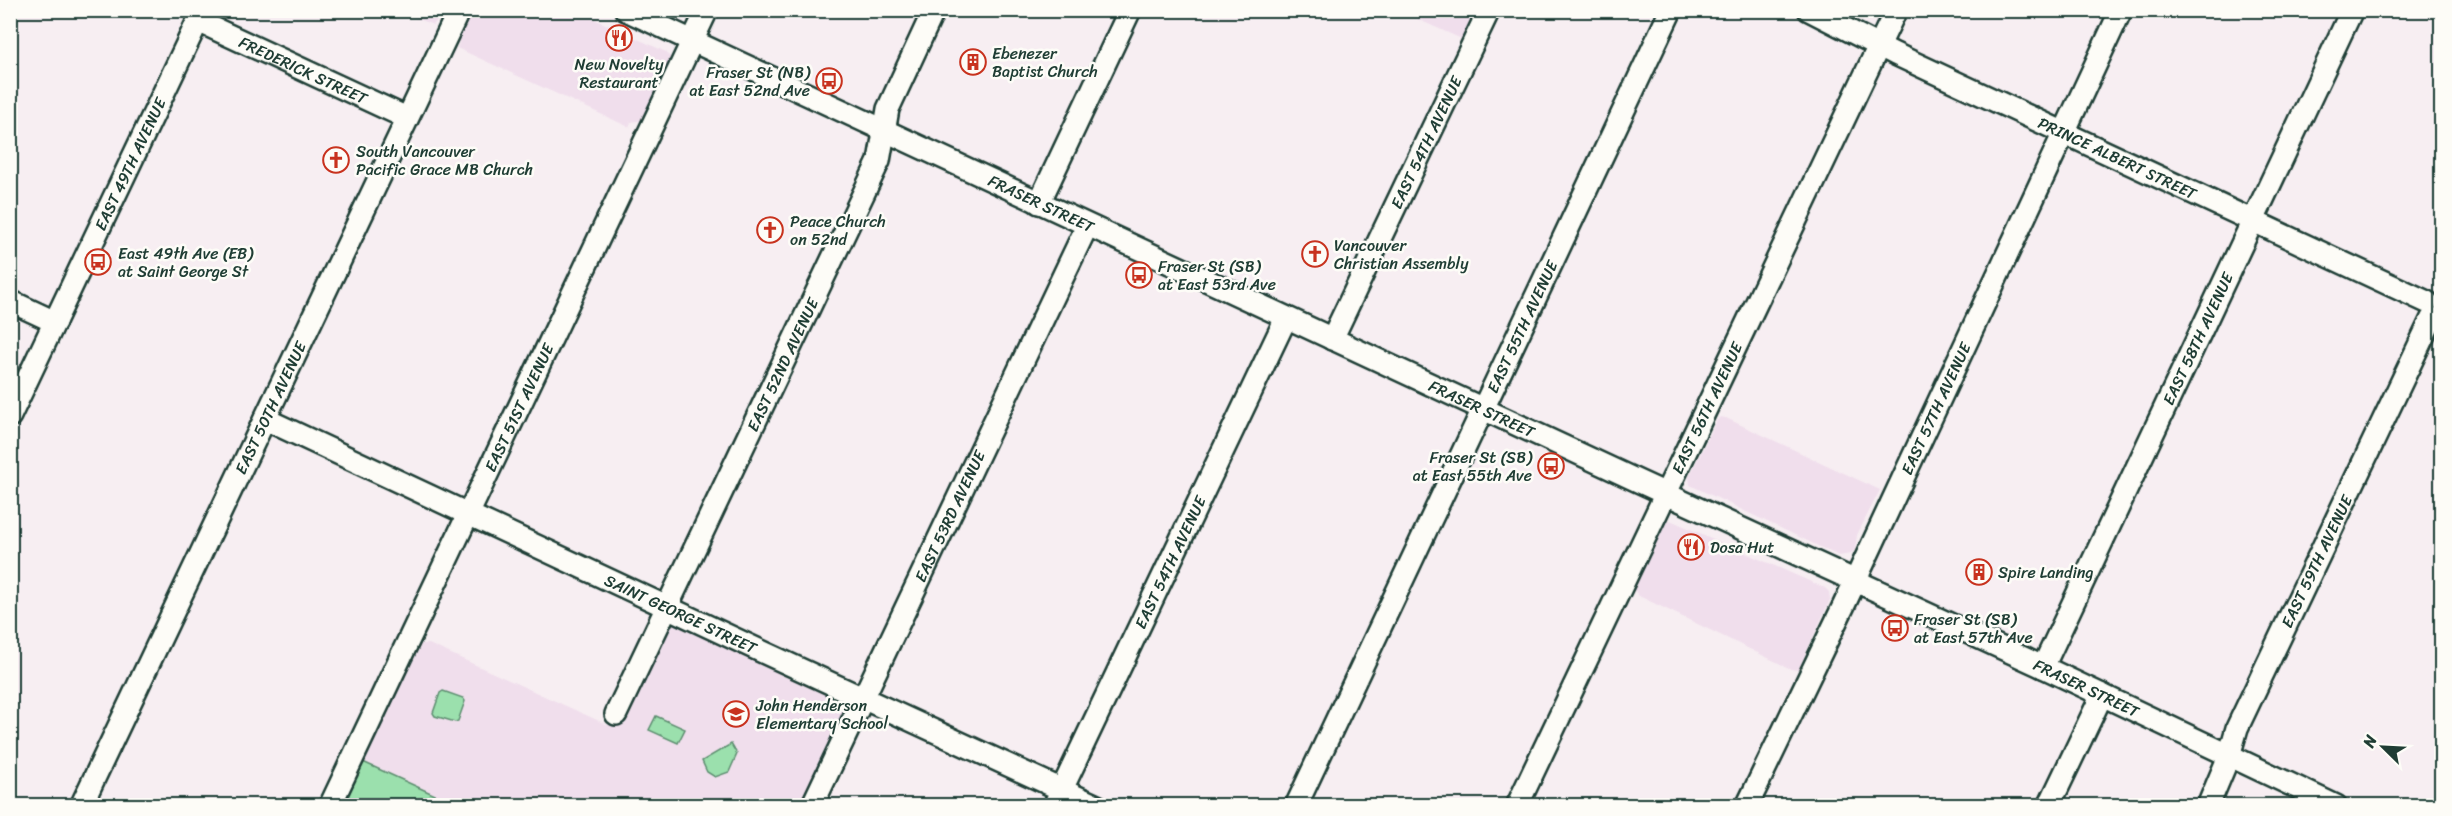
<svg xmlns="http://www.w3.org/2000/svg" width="2452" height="816" font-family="Sriracha,sans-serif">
<rect width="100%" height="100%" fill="#f7eef2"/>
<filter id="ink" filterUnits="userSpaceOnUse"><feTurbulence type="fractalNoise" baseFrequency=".0167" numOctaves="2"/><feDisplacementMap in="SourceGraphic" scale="12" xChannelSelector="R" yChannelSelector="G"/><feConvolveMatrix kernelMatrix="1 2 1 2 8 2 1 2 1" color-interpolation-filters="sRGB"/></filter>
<g filter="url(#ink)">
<g fill="#f0deec">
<path d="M399,11L445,10V11L433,25Z"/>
<path d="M471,11H577L666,52L670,57V64L644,120L631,122L629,127L457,48L459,43L458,39Z"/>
<path d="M1399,11H1478L1464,40Z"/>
<path d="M1720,417L1726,418L1880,490L1857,535L1855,549L1851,554L1839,556L1690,485L1689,477L1717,420Z"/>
<path d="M1670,520L1825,588L1829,592L1830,600L1798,670L1791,669L1639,596L1633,589L1662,526Z"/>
<path d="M669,621L826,694L831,693L846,701L848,709L803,805H457L363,762L419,644H429L608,725L616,724Z"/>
</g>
<g fill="#9be0ad" stroke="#5d8e70" stroke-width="1.5">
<path d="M443,691L463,698L465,701L458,721L455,722L435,716L433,713L440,693Z"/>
<path d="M656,716L685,729L678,743L649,730Z"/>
<path d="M731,744L737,754L729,772L715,777L707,772L702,761Z"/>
<path d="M363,762L457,805H342Z"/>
</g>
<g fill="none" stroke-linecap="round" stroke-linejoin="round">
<g stroke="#1f3d34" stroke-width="26">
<g id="minor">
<path id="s1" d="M626,10L1640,482L2043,667L2336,806"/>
<path id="s2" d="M1809,10L1895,54L2427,302"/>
<path id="s3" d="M198,21L407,118"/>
<path d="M1039,203L1130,10"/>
<path d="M10,301L55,322"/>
<path id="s4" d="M1332,339L1489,10"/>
<path id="s5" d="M10,416L203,10"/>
<path id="s6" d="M265,419L765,653L1097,806"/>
<path id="s7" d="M2043,667L2352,10"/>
<path id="s8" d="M616,714L879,161L888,109L934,10"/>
<path id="s9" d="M81,806L459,10"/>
<path id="s10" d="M330,806L707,10"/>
<path id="s11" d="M812,806L1087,226"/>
<path id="s12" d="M1054,806L1286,318"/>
<path id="s13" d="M1296,806L1671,10"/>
<path id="s14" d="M1517,806L1896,10"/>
<path id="s15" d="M1747,806L1844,605L2121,10"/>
<path d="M2049,806L2102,695"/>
<path id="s16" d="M2208,806L2229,756L2237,728L2432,318"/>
</g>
</g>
<use href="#minor" stroke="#fdfcf7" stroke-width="21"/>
</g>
</g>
<defs>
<g id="restaurant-ring" transform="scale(1.35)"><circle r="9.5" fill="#fdfcf7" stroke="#c8321e" stroke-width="1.5"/><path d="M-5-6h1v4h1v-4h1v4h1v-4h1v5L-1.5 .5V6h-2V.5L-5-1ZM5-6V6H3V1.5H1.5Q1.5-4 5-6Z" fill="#c8321e"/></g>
<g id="building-ring" transform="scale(1.35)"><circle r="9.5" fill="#fdfcf7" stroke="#c8321e" stroke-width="1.5"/><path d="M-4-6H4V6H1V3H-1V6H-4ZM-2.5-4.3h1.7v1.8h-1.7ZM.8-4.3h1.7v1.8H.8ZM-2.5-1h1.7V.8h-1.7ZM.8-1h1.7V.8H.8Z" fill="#c8321e"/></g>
<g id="bus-ring" transform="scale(1.35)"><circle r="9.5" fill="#fdfcf7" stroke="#c8321e" stroke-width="1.5"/><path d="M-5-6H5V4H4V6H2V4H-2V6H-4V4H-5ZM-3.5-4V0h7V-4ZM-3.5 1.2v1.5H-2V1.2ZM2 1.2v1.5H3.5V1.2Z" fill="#c8321e"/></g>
<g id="church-ring" transform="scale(1.35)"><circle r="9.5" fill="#fdfcf7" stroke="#c8321e" stroke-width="1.5"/><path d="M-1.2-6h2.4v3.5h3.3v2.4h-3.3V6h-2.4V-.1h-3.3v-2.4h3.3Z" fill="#c8321e"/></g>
<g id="school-ring" transform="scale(1.35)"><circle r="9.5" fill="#fdfcf7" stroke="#c8321e" stroke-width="1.5"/><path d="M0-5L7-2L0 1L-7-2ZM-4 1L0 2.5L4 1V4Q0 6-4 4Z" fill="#c8321e"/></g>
</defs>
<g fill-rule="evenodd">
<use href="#restaurant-ring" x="619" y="38"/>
<use href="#building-ring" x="973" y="62"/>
<use href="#bus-ring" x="829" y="81"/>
<use href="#church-ring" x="336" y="160"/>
<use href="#church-ring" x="770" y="230"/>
<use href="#church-ring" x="1315" y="254"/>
<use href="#bus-ring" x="98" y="262"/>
<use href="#bus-ring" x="1139" y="275"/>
<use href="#bus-ring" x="1551" y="466"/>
<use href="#restaurant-ring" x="1691" y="547"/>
<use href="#building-ring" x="1979" y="572"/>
<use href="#bus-ring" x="1895" y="628"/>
<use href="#school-ring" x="736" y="714"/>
</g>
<g text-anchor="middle" stroke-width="5" stroke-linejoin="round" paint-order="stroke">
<g font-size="16" fill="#1f3d34" stroke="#fdfcf7" text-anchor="start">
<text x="992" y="59">Ebenezer<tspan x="992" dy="18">Baptist Church</tspan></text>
<text x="619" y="70" text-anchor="middle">New Novelty<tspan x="619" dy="18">Restaurant</tspan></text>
<text x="810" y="78" text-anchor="end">Fraser St (NB)<tspan x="810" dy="18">at East 52nd Ave</tspan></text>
<text x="356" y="157">South Vancouver<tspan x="356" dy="18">Pacific Grace MB Church</tspan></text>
<text x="790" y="227">Peace Church<tspan x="790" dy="18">on 52nd</tspan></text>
<text x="1334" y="251">Vancouver<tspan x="1334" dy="18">Christian Assembly</tspan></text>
<text x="118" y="259">East 49th Ave (EB)<tspan x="118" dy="18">at Saint George St</tspan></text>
<text x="1158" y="272">Fraser St (SB)<tspan x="1158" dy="18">at East 53rd Ave</tspan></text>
<text x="1532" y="463" text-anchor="end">Fraser St (SB)<tspan x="1532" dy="18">at East 55th Ave</tspan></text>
<text x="1710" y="553">Dosa Hut</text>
<text x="1998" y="578">Spire Landing</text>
<text x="1914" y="625">Fraser St (SB)<tspan x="1914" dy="18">at East 57th Ave</tspan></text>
<text x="756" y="711">John Henderson<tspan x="756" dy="18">Elementary School</tspan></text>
</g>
<g font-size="16" fill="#1f3d34" stroke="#fdfcf7">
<text dy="6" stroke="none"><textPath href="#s3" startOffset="116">FREDERICK STREET</textPath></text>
<text dy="6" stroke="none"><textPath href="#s4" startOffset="218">EAST 54TH AVENUE</textPath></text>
<text dy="6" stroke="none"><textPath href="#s2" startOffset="342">PRINCE ALBERT STREET</textPath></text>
<text dy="6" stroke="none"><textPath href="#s5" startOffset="279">EAST 49TH AVENUE</textPath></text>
<text dy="6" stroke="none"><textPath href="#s1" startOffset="458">FRASER STREET</textPath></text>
<text dy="6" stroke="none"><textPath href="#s13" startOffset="530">EAST 55TH AVENUE</textPath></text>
<text dy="6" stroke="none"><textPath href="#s7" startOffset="363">EAST 58TH AVENUE</textPath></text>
<text dy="6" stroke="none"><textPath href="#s8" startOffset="387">EAST 52ND AVENUE</textPath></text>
<text dy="6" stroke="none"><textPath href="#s9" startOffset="441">EAST 50TH AVENUE</textPath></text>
<text dy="6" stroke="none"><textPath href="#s10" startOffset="441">EAST 51ST AVENUE</textPath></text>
<text dy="6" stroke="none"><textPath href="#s1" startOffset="944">FRASER STREET</textPath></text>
<text dy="6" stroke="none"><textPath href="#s14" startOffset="441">EAST 56TH AVENUE</textPath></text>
<text dy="6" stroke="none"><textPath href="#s15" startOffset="440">EAST 57TH AVENUE</textPath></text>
<text dy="6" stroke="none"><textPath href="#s11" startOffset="321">EAST 53RD AVENUE</textPath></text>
<text dy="6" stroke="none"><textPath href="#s16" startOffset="268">EAST 59TH AVENUE</textPath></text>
<text dy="6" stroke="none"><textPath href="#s12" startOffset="270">EAST 54TH AVENUE</textPath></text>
<text dy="6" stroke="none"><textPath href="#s6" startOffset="459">SAINT GEORGE STREET</textPath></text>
<text dy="6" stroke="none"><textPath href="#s1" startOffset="1610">FRASER STREET</textPath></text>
</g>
</g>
<rect width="2452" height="816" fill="none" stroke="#fdfcf7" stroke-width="36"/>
<rect x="18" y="18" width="2416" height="780" fill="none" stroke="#1f3d34" stroke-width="2" filter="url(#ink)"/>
<g transform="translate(2383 747) rotate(294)" stroke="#fdfcf7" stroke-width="4.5" paint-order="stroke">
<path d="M0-4.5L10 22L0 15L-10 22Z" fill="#1f3d34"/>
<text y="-9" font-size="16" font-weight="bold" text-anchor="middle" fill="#1f3d34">N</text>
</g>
</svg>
